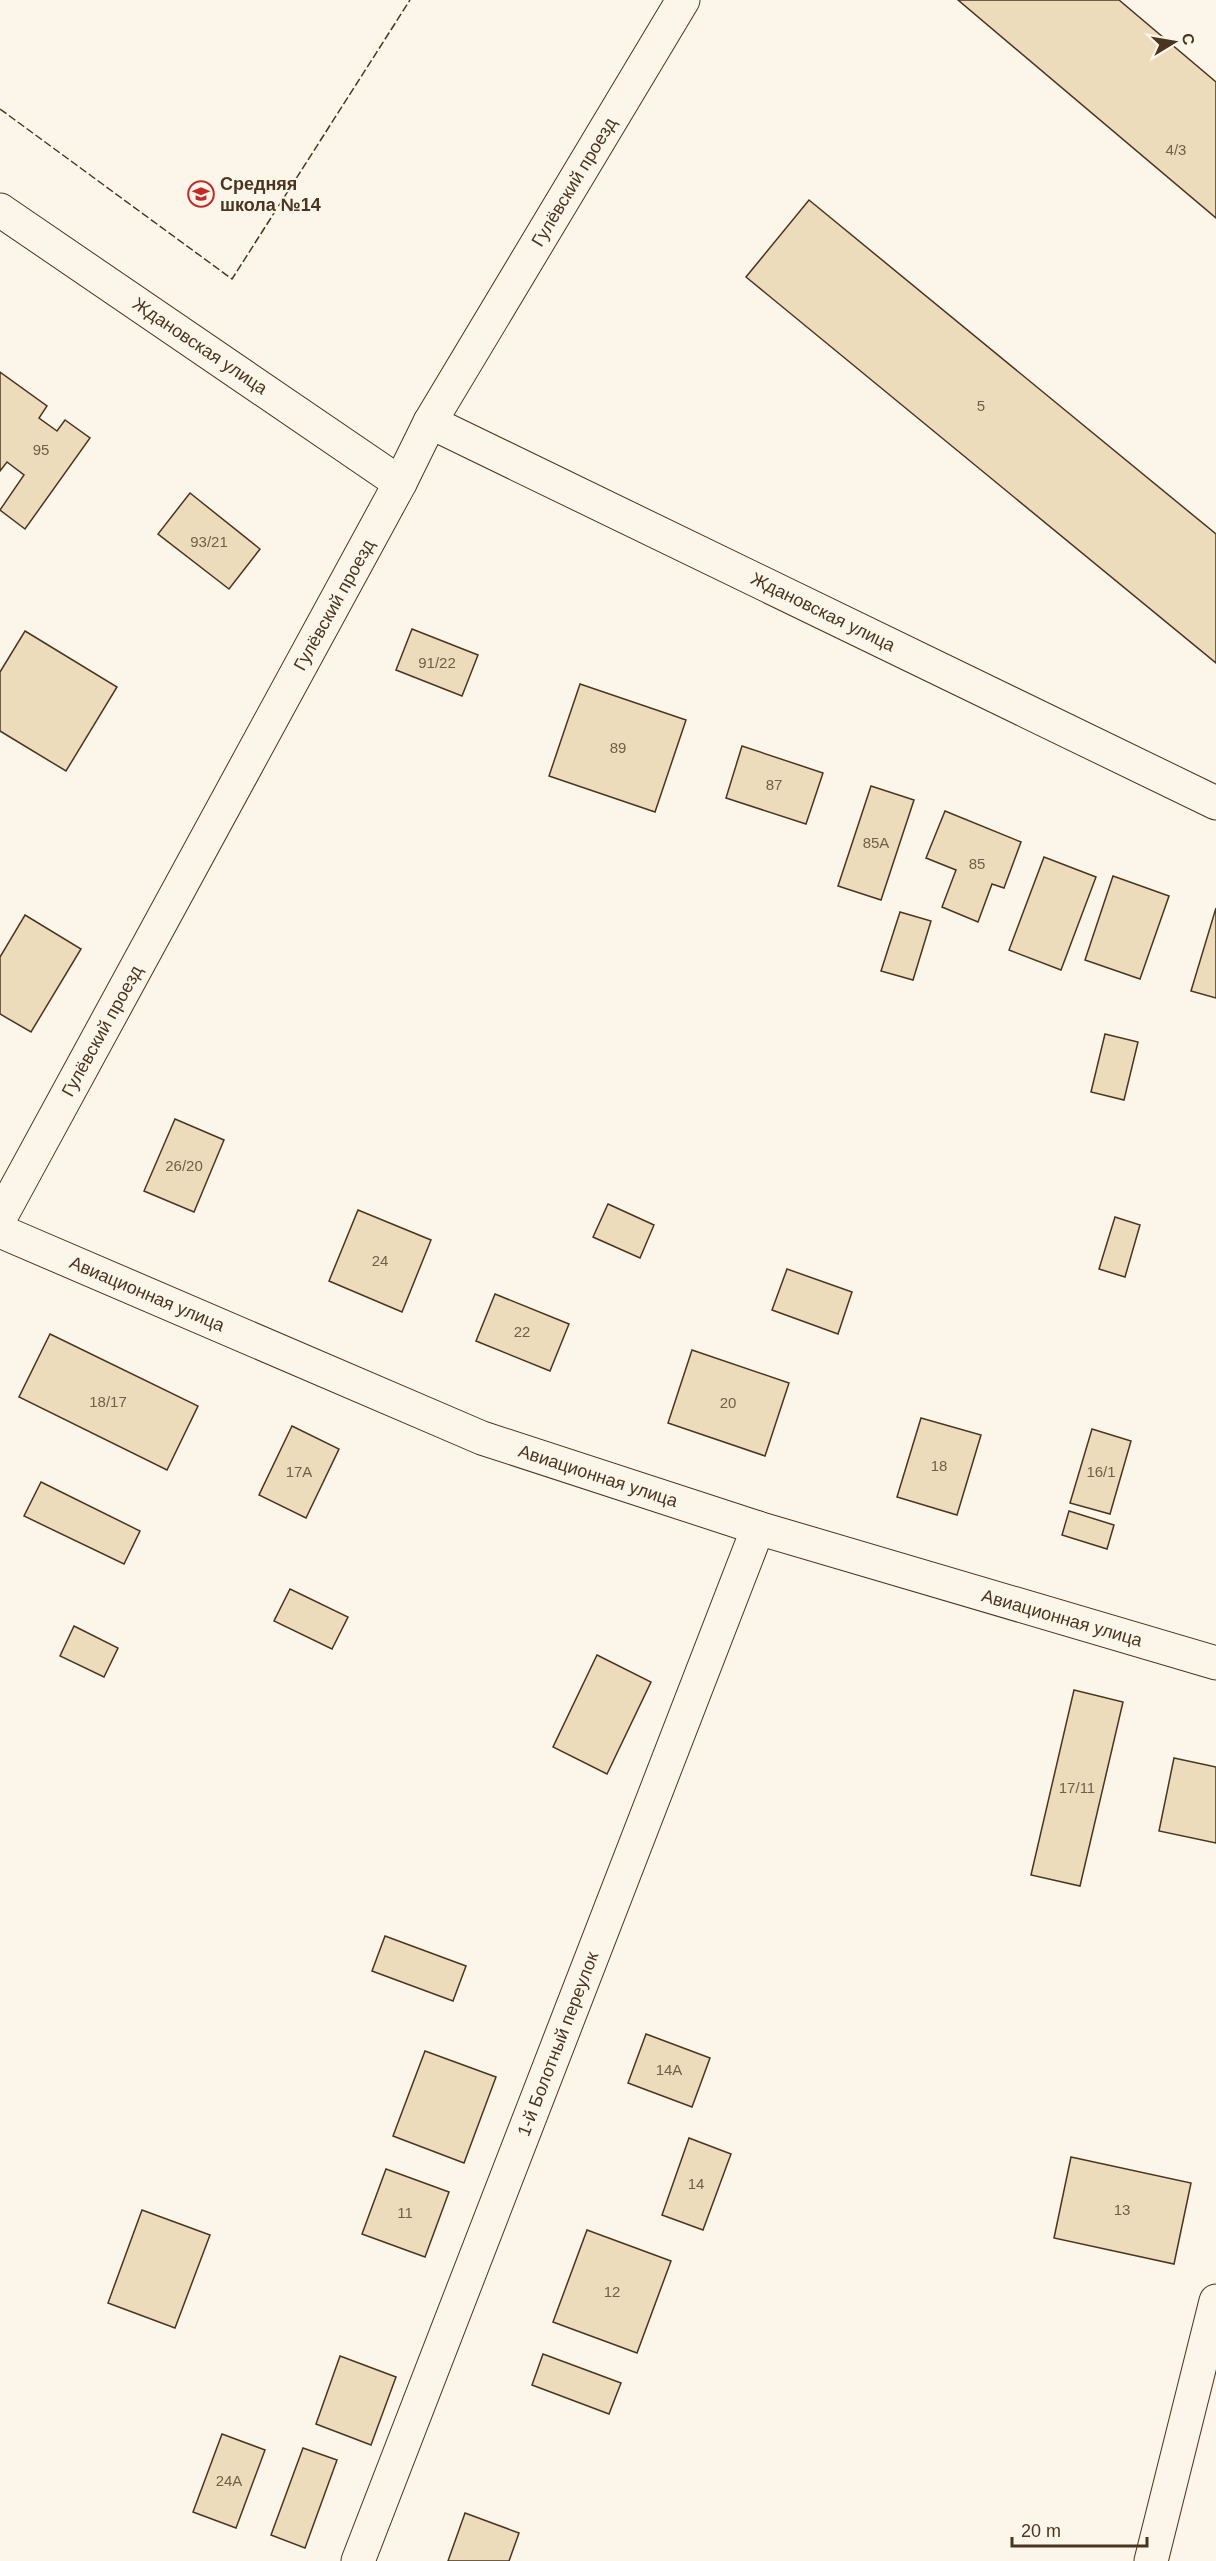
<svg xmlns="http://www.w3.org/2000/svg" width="1216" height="2561" font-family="Arial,sans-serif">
<rect width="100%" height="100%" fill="#fbf6e9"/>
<g fill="#ecdcbc" stroke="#4a3520" stroke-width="1.5">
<path d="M958,0H1119L1216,82V218Z"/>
<path d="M809,200L1216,534V663L746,277Z"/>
<path d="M0,372L47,406L39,418L57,431L65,420L90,438L25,529L0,510L24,475L7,462L0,471Z"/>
<path d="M190,493L260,549L229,589L158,534Z"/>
<path d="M412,629L478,655L462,696L396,670Z"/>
<path d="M25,631L117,687L66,771L0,731V672Z"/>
<path d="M580,684L686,720L655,812L549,776Z"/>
<path d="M742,746L823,773L806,824L726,798Z"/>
<path d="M871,786L914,800L881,900L838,886Z"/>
<path d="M945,811L1021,842L1004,888L992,884L978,922L942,907L956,870L926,858Z"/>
<path d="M1044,857L1096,877L1061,970L1009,950Z"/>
<path d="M1113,876L1169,896L1140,979L1085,960Z"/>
<path d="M1216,908V998L1191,991Z"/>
<path d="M900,912L931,921L913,980L881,971Z"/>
<path d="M25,915L81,949L31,1032L0,1014V957Z"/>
<path d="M1105,1034L1138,1042L1124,1100L1091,1092Z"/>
<path d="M175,1119L224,1140L194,1212L144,1191Z"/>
<path d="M608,1204L654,1225L640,1258L593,1237Z"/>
<path d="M358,1210L431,1240L402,1312L329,1281Z"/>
<path d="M1115,1217L1140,1225L1125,1277L1099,1269Z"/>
<path d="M787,1269L852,1292L838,1334L772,1310Z"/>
<path d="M495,1294L569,1324L550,1371L476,1341Z"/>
<path d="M50,1334L198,1406L167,1470L19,1397Z"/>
<path d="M692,1350L789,1383L765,1456L668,1423Z"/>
<path d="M921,1418L981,1435L957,1515L897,1497Z"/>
<path d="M292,1426L339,1449L306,1518L259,1495Z"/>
<path d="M1092,1429L1131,1441L1110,1514L1070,1503Z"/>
<path d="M41,1482L140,1531L124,1564L24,1516Z"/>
<path d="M1069,1511L1114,1525L1107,1549L1062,1535Z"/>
<path d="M290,1589L348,1617L332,1649L274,1621Z"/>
<path d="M74,1626L118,1648L104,1677L60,1656Z"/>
<path d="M597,1655L651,1682L607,1774L553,1747Z"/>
<path d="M1074,1690L1123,1702L1080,1886L1031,1875Z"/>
<path d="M1174,1758L1216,1767V1843L1159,1831Z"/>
<path d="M385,1936L466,1966L453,2001L372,1971Z"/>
<path d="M646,2034L710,2058L692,2107L628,2083Z"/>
<path d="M425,2051L496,2077L464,2163L393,2136Z"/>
<path d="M689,2138L731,2154L703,2230L662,2215Z"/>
<path d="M1071,2157L1191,2183L1174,2264L1054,2238Z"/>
<path d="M386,2169L449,2192L425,2257L362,2234Z"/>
<path d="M142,2210L210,2235L175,2328L108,2303Z"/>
<path d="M587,2230L671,2261L637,2353L553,2322Z"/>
<path d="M543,2354L621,2383L609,2414L532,2385Z"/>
<path d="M340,2356L396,2377L371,2445L316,2424Z"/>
<path d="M222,2434L265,2450L236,2528L193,2512Z"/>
<path d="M303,2448L337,2460L305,2548L271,2535Z"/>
<path d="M465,2513L519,2533L509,2561H448Z"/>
</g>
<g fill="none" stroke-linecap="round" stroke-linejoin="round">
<g stroke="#4a3520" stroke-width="35">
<g id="street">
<path d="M0,210L400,483"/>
<path d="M430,422L1216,803"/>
<path d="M0,1218L400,483L430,422L683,0"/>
<path d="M0,1231L482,1438L758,1528L1216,1663"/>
<path d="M358,2561L758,1528"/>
<path d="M1151,2561L1216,2301"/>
</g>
</g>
<use href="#street" stroke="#fbf6e9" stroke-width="33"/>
<path stroke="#4a3520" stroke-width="1.5" stroke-dasharray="8 3" stroke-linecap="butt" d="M0,109L232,279L410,0"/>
</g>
<defs>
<g id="school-ring" transform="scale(1.35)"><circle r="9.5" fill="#fbf6e9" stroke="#c62828" stroke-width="1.5"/><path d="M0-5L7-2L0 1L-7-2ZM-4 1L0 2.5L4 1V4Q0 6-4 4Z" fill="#c62828"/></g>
</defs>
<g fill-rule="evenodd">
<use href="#school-ring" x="201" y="194"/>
</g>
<g text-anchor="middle" stroke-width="4.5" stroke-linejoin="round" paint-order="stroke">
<g font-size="15" fill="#725f47">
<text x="1176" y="155">4/3</text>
<text x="981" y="411">5</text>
<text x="41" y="455">95</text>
<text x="209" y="547">93/21</text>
<text x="437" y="668">91/22</text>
<text x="618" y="753">89</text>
<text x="774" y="790">87</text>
<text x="876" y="848">85А</text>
<text x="977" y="869">85</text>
<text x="184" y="1171">26/20</text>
<text x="380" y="1266">24</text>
<text x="522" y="1337">22</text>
<text x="108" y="1407">18/17</text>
<text x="728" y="1408">20</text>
<text x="939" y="1471">18</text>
<text x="299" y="1477">17А</text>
<text x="1101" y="1477">16/1</text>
<text x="1077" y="1793">17/11</text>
<text x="669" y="2075">14А</text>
<text x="696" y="2189">14</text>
<text x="1122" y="2215">13</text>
<text x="405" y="2218">11</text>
<text x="612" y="2297">12</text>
<text x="229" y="2486">24А</text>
</g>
<g font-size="18" fill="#4a3520" stroke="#fbf6e9">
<text transform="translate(574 182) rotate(-59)" y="6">Гулёвский проезд</text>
<text transform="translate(200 346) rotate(34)" y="6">Ждановская улица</text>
<text transform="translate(334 605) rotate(-61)" y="6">Гулёвский проезд</text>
<text transform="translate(823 612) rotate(26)" y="6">Ждановская улица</text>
<text transform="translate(102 1031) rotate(-61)" y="6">Гулёвский проезд</text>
<text transform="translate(147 1294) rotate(23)" y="6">Авиационная улица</text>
<text transform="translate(598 1476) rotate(18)" y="6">Авиационная улица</text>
<text transform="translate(1062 1618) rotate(16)" y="6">Авиационная улица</text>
<text transform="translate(558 2044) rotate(-69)" y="6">1-й Болотный переулок</text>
</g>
<g font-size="18" font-weight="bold" fill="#4a3520" stroke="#fbf6e9" text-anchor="start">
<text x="220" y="190">Средняя<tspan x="220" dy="21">школа №14</tspan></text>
</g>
</g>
<g transform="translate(1174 42) rotate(79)" stroke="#fbf6e9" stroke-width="4.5" paint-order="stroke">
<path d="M0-4.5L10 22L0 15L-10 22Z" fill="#4a3520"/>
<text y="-9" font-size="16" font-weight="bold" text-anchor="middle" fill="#4a3520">С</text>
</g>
<path d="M1012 2537v9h135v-9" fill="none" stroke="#4a3520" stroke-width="3"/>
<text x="1021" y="2537" font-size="18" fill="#4a3520" stroke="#fbf6e9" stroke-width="4.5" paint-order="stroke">20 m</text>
</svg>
